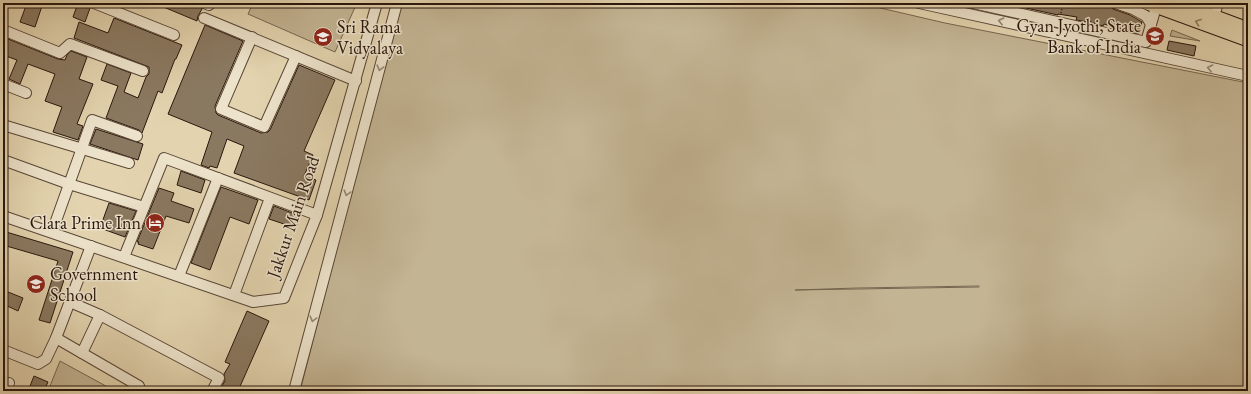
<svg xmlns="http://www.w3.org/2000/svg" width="1251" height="394" font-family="'EB Garamond',serif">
<rect width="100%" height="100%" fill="#e3d4af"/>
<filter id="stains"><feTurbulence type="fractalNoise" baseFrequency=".005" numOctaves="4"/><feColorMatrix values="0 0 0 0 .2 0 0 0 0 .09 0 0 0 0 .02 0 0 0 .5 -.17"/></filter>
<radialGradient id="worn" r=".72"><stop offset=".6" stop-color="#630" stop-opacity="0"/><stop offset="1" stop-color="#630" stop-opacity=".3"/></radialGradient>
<g fill="#c3b493" stroke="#766550" fill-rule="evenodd">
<path d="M253,3H351L356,5L335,52L248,14Z"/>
<path d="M402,3H859L945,23L1248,83V391H300L364,142ZM979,286V287L795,290L857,288Z"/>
<path d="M1172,30L1200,41L1170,36Z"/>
<path d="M60,361L115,391H48Z"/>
</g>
<g fill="#8a7961" stroke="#29160d">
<path d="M27,3H42L41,5L42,6L35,27L20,22Z"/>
<path d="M78,3H88L90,8L85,22L73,17Z"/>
<path d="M112,3H125L124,8Z"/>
<path d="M154,3H194L198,5L202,9L198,16L197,21Z"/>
<path d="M1003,3H1057L1064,4V3H1106L1109,4L1113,9L1130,15L1142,22L1138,34L1104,24L1103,26L1093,23L1089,21L1088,22L1076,20L1077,17L1058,14V15Z"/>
<path d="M114,18L182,45L176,59H175L162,93L158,91L142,133L139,130L106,118L118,86L101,80L107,64L131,73L124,92L138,98L146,77L149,74V67L74,38L79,22L108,33Z"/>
<path d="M205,25L243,41L215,106L216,113L218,115L261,133L268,132L270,130L299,65L335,80L304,151L313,155L304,176L316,180L309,200L234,173L244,146L227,139L217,168L210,166L209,168L201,165L212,132L168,114Z"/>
<path d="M3,37L58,59L65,60L67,55L71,51L87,57L79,79L93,84L77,124L83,126L78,140L53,132L62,107L45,101L55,74L28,64L20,84L9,79L17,60L3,55Z"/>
<path d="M1169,41L1196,46L1194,56L1167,50Z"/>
<path d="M96,129L143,144L138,160L90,144Z"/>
<path d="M181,171L205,180L201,193L177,185Z"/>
<path d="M221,187L258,200L249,224L230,217L210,270L191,263Z"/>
<path d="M159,188L174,193L171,201L194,209L189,223L166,216L153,249L138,244L139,242H137Z"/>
<path d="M109,203L136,211L125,237L100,228Z"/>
<path d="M274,206L300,216L296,228L269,219Z"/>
<path d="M3,231L73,252L50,323L39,320L58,261L3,245Z"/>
<path d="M3,290L23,298L18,311L3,304Z"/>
<path d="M247,311L269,321L238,391H219L225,381L224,374L230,364L225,362Z"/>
<path d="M34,376L48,382L44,391H28Z"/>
</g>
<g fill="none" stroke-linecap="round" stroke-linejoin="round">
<g stroke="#584636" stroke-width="12">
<g id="minor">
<path d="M94,3L174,35"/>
<path d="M204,3L209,5"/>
<path d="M919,3L1248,76"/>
<path d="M973,3L1146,42L1156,7"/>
<path d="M1115,3L1133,9L1146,16L1151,24"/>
<path d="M1214,16L1218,3"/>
<path d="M204,18L356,81"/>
<path d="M3,30L60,53L70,44L143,71"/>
<path d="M252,37L221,109L264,127L296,56"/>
<path d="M3,84L26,93"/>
<path d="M3,125L129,163"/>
<path d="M3,160L69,184L144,207"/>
<path d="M3,216L253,302L284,298L317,215L377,3"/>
<path d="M52,232L92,120L137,136"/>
<path d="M124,257L164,158L317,215"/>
<path d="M179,276L218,178"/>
<path d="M234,295L270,198"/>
<path d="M70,302L100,315L219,378L212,391"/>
<path d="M56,338L139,386"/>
<path d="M3,350L38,364L46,359L56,338L91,246"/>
<path d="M82,353L100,315"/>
<path d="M6,391L9,383"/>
<path d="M294,391L397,3"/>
</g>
</g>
<g stroke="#29160d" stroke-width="15">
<g id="major">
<path d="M1147,3L1248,40"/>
<path d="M1178,3L1248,29"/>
</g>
</g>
<path stroke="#29160d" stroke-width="1.5" stroke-dasharray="1 2" stroke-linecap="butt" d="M1061,13L1063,3"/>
<use href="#minor" stroke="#ede3cb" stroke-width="10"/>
<use href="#major" stroke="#e3d4af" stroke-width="13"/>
</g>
<defs><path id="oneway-chevron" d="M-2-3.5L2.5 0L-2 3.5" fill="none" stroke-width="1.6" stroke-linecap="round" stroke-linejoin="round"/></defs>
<g stroke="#958776">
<use href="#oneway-chevron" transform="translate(1001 21) rotate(-167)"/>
<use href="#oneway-chevron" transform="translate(380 68) rotate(105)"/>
<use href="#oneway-chevron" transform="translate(1210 68) rotate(-167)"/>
<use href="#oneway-chevron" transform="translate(347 193) rotate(105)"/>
<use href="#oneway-chevron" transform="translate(313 319) rotate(105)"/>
</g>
<use stroke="#8f7e66" href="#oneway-chevron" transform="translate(1198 22) rotate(-160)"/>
<defs>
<g id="university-disc" transform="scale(1)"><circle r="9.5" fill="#8f2418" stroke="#ede3cb"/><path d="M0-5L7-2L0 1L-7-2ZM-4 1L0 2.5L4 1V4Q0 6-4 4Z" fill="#fff"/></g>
<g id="school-disc" transform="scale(1)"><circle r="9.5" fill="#8f2418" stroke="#ede3cb"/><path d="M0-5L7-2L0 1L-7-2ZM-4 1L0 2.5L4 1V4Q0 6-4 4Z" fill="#fff"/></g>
<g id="hotel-disc" transform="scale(1)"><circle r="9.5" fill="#8f2418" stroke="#ede3cb"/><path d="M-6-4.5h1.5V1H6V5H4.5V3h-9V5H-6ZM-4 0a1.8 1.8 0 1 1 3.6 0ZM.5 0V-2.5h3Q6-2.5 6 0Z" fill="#fff"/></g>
</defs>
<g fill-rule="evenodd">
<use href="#university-disc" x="1155" y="36"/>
<use href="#school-disc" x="323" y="37"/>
<use href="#hotel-disc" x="155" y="223"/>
<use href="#school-disc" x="36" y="284"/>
</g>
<g text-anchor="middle" stroke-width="3" stroke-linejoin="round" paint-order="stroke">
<g font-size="18" fill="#29160d" stroke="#ede3cb" text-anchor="end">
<text x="1141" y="32">Gyan Jyothi, State<tspan x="1141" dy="21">Bank of India</tspan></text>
<text x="337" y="33" text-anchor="start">Sri Rama<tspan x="337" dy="21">Vidyalaya</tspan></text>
<text x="141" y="229">Clara Prime Inn</text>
<text x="50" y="280" text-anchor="start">Government<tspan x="50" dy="21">School</tspan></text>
</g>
<g font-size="18" fill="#29160d" stroke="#ede3cb">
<text transform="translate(293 217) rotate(-71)" y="6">Jakkur Main Road</text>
</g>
</g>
<rect width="1251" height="394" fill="none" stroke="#e3d4af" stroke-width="16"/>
<rect x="4" y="4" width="1243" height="386" fill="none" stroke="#29160d" stroke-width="2"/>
<rect x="8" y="8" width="1235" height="378" fill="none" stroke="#29160d"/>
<rect width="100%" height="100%" filter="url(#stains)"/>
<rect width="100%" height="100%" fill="url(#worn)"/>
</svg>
